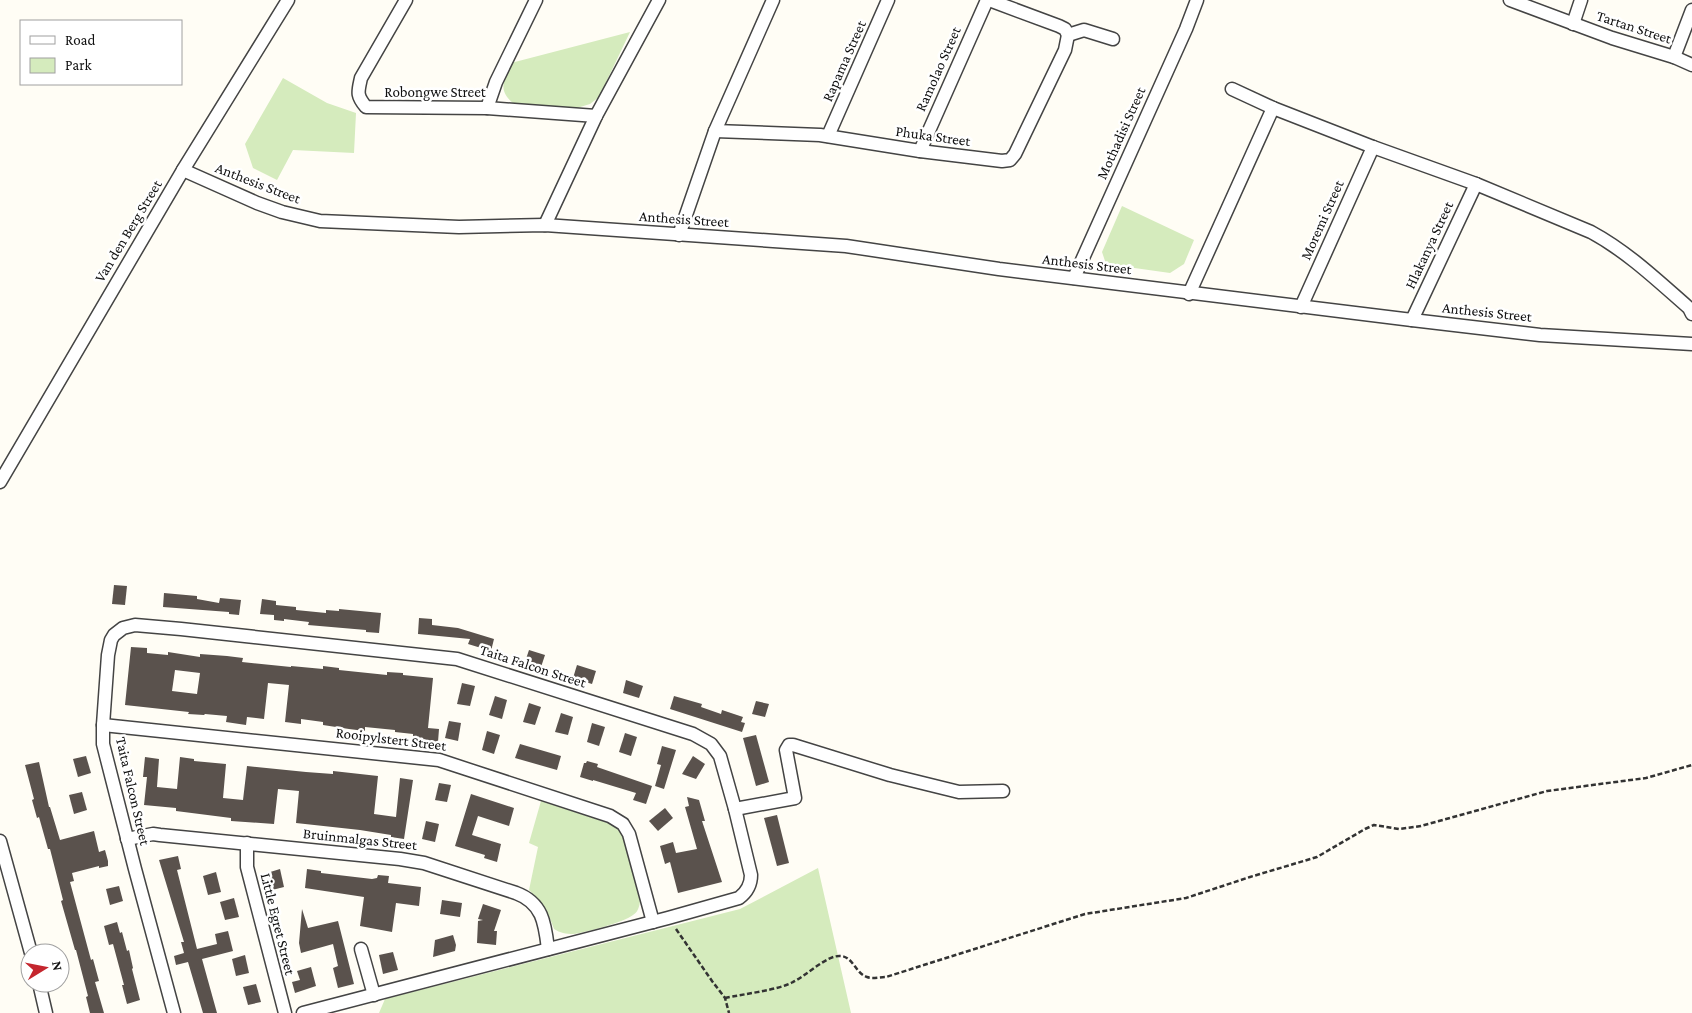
<svg xmlns="http://www.w3.org/2000/svg" width="1692" height="1013" font-family="'Crimson Pro',serif">
<rect width="100%" height="100%" fill="#fffdf5"/>
<g fill="#d5ebbd">
<path d="M630,32L599,97L590,104L577,108L514,104C497,90 504,81 511,63Z"/>
<path d="M283,78L327,103L356,113L354,153L293,150L277,180L253,168L245,144Z"/>
<path d="M1122,206L1194,240L1184,264L1170,273L1106,264L1102,252Z"/>
<path d="M541,801L611,824L619,830L623,836L640,902C639,907 638,912 633,915C625,922 584,933 573,934C566,934 560,933 554,929C548,911 543,904 529,890L538,847L529,843Z"/>
<path d="M818,868L851,1013H379L385,999L740,909Z"/>
</g>
<g fill="#5a524d" fill-rule="evenodd">
<path d="M114,585L127,586L125,605L112,604Z"/>
<path d="M164,593L197,596V599L219,603L220,598L241,600L239,615L229,614V612L163,607Z"/>
<path d="M262,599L276,601V605L296,607V610L326,613V610L339,611V609L381,613L379,633L366,632V630L308,625L309,622L284,619V621L274,620V615L260,614Z"/>
<path d="M419,618L432,619V625L458,628L494,639L491,651L468,644L470,639L418,634Z"/>
<path d="M131,647L147,648V653L168,655V652L200,657V654L227,656L243,658L242,662L291,667V666L323,669V666L339,668V670L387,675V672L403,673V675L433,678L428,728L439,729L438,742L413,739V734L395,732V730L365,727V731L349,729L323,725V722L301,719V724L285,722L289,685L268,683L264,719L247,717L246,725L226,722L227,716L205,714L204,715L188,714L189,712L125,705ZM175,670L200,673L197,694L172,691Z"/>
<path d="M529,650L545,655L541,667L525,662Z"/>
<path d="M577,665L596,671L592,684L573,678Z"/>
<path d="M626,680L643,686L639,698L623,693Z"/>
<path d="M462,683L475,686L470,706L457,704Z"/>
<path d="M495,696L507,700L502,719L489,715Z"/>
<path d="M674,696L702,704L701,707L721,714L722,710L743,717L741,722L745,723L742,732L670,709Z"/>
<path d="M756,701L769,704L765,717L752,714Z"/>
<path d="M529,703L541,707L535,725L523,722Z"/>
<path d="M561,713L573,717L568,735L555,732Z"/>
<path d="M449,721L461,723L458,741L445,738Z"/>
<path d="M592,723L605,727L599,746L587,742Z"/>
<path d="M487,731L500,735L494,754L482,750Z"/>
<path d="M625,733L637,737L631,756L619,752Z"/>
<path d="M756,735L769,782L756,786L743,738Z"/>
<path d="M520,744L561,756L557,770L515,758Z"/>
<path d="M662,746L676,750L664,789L655,786L661,765L657,764Z"/>
<path d="M86,756L91,773L78,777L73,759Z"/>
<path d="M693,756L705,764L696,779L682,774Z"/>
<path d="M145,757L159,759L157,787L177,789L180,757L194,759V761L226,764L223,798L243,800L247,766L306,772L333,774V771L378,776L374,814L396,817L400,778L413,780L404,839L391,837V835L360,830L296,823L299,791L278,789L274,824L231,821V818L176,811V808L144,805L147,777H143Z"/>
<path d="M587,761L598,764L597,767L652,786L646,804L633,800L636,793L593,780V781L580,777L584,763H586Z"/>
<path d="M39,762L49,807H50L60,840L94,831L99,852L105,850L108,861V866L99,868V866L72,873L74,881L70,882L91,960L93,959L99,981L95,982L104,1013H90L86,997L88,996L76,950H75L61,901L63,900L50,849H48L39,817L37,818L32,800L34,799L25,765Z"/>
<path d="M439,783L451,785L447,802L435,800Z"/>
<path d="M82,792L87,810L74,814L69,795Z"/>
<path d="M471,794L514,808L509,826L478,816L472,835L501,844L497,862L484,858L485,855L455,846Z"/>
<path d="M687,797L699,800L705,821H702L722,882L678,893L670,862L665,864L660,846L673,842L676,853L697,849L685,807L689,806Z"/>
<path d="M665,808L673,818L658,831L649,821Z"/>
<path d="M777,815L789,863L777,866L764,818Z"/>
<path d="M426,821L439,824L435,842L422,839Z"/>
<path d="M178,856L181,869L177,870L197,949L217,944L215,934L228,931L233,951L202,959L217,1013H203L188,962L176,965L174,956L184,953L181,942H184L159,860Z"/>
<path d="M280,869L284,887L272,890L267,873Z"/>
<path d="M307,869L321,871V873L372,879L377,878L378,875L389,876L388,883L421,887L419,906L396,903L392,932L360,926L364,897L305,888Z"/>
<path d="M216,872L221,892L208,895L203,876Z"/>
<path d="M119,886L123,901L110,905L106,889Z"/>
<path d="M234,898L239,917L225,920L220,902Z"/>
<path d="M442,900L462,903L460,917L440,914Z"/>
<path d="M483,904L501,910L494,931H497L496,945L477,943L478,921L483,920L478,919Z"/>
<path d="M302,909L308,928L338,921L354,984L338,988L333,968L338,966L333,944L301,953L299,943Z"/>
<path d="M117,922L120,933L122,932L127,951L129,950L133,968L132,969L140,1000L127,1004L122,985H124L113,944L109,945L104,926Z"/>
<path d="M453,935L456,945L455,951L433,957L435,940Z"/>
<path d="M393,952L398,970L383,974L379,955Z"/>
<path d="M245,955L249,973L236,976L232,959Z"/>
<path d="M311,967L316,986L295,993L292,982L300,980L297,971Z"/>
<path d="M256,984L261,1002L248,1005L243,987Z"/>
</g>
<g fill="none" stroke-linecap="round" stroke-linejoin="round">
<g stroke="#444" stroke-width="15">
<g id="minor">
<path d="M406,0L361,78C358,92 356,95 366,107L487,108L596,116"/>
<path d="M1510,0L1612,38L1674,57L1692,65"/>
<path d="M1573,24L1581,0"/>
<path d="M1068,35L1084,30L1113,39"/>
<path d="M1674,57L1692,10"/>
<path d="M1232,89L1273,108L1373,147L1476,184L1591,232C1628,252 1658,281 1689,308L1692,314"/>
<path d="M487,108L496,82L536,0"/>
<path d="M715,131L820,135L920,151L1002,161L1010,160L1015,154L1065,50L1068,35L1065,29L1059,26L989,0"/>
<path d="M828,136L888,0"/>
<path d="M920,151L987,0"/>
<path d="M183,170L257,203L282,212L320,221L459,227L545,225L846,246L999,269L1412,320L1540,335L1692,344"/>
<path d="M545,225L596,116L659,0"/>
<path d="M679,235L715,131L773,0"/>
<path d="M1074,278L1186,29L1197,0"/>
<path d="M1189,294L1273,108"/>
<path d="M1301,307L1373,147"/>
<path d="M1412,320L1476,184"/>
<path d="M0,482L183,170L288,0"/>
<path d="M103,725L439,760L610,816L623,824L629,834L653,922"/>
<path d="M735,809L795,798L786,750L789,745H793L890,775L959,792L1003,791"/>
<path d="M127,839L153,834L160,835L400,859L424,863L516,893C543,903 545,924 548,949"/>
<path d="M0,841L31,953"/>
<path d="M247,843V867L285,1013"/>
<path d="M361,949L374,995"/>
<path d="M39,983L46,1013"/>
<path d="M174,1013L135,869L103,744V725L108,655L111,640L114,635L123,628L135,625L181,629L457,659L693,734L711,744L720,756L735,809L751,875C751,884 747,892 739,898L668,918L303,1013"/>
</g>
</g>
<g stroke="#333" stroke-width="2.5" stroke-dasharray="5 2.5" stroke-linecap="butt">
<path d="M676,929L712,981L725,998L729,1013"/>
<path d="M725,998C743,994 779,990 793,982C806,976 827,955 840,956C853,956 855,973 867,977C872,979 880,977 886,977L1085,914L1186,898L1250,877L1317,857L1365,829L1374,825L1399,829L1421,826L1547,791L1646,778L1692,765"/>
</g>
<use href="#minor" stroke="#fff" stroke-width="12"/>
</g>
<g text-anchor="middle" stroke-width="5" stroke-linejoin="round" paint-order="stroke">
<g font-size="15" fill="#111" stroke="#fff">
<text transform="translate(1634 27) rotate(18)" y="5">Tartan Street</text>
<text transform="translate(844 61) rotate(-66)" y="5">Rapama Street</text>
<text transform="translate(938 69) rotate(-66)" y="5">Ramolao Street</text>
<text x="435" y="97">Robongwe Street</text>
<text transform="translate(1121 133) rotate(-66)" y="5">Mothadisi Street</text>
<text transform="translate(933 136) rotate(8)" y="5">Phuka Street</text>
<text transform="translate(258 183) rotate(21)" y="5">Anthesis Street</text>
<text transform="translate(684 219) rotate(4)" y="5">Anthesis Street</text>
<text transform="translate(1322 220) rotate(-66)" y="5">Moremi Street</text>
<text transform="translate(128 231) rotate(-59)" y="5">Van den Berg Street</text>
<text transform="translate(1429 245) rotate(-65)" y="5">Hlakanya Street</text>
<text transform="translate(1087 264) rotate(7)" y="5">Anthesis Street</text>
<text transform="translate(1487 312) rotate(6)" y="5">Anthesis Street</text>
<text transform="translate(533 666) rotate(18)" y="5">Taita Falcon Street</text>
<text transform="translate(391 739) rotate(7)" y="5">Rooipylstert Street</text>
<text transform="translate(133 791) rotate(77)" y="5">Taita Falcon Street</text>
<text transform="translate(360 839) rotate(6)" y="5">Bruinmalgas Street</text>
<text transform="translate(278 924) rotate(76)" y="5">Little Egret Street</text>
</g>
</g>
<rect x="20" y="20" width="162" height="65" fill="#ffffff" stroke="#a0a0a0"/>
<rect x="30" y="36" width="25" height="8" fill="#ffffff" stroke="#a0a0a0"/>
<text x="65" y="45" font-size="15" fill="#111111">Road</text>
<rect x="30" y="58" width="25" height="15" fill="#d5ebbd" stroke="#a0a0a0"/>
<text x="65" y="70" font-size="15" fill="#111111">Park</text>
<g transform="translate(45 968) rotate(80)"><circle r="24" fill="#ffffff" stroke="#a0a0a0"/>
<path d="M0-4L9 19L0 12L-9 19Z" fill="#c4262e"/>
<text y="-8" font-size="14" font-weight="bold" text-anchor="middle" fill="#111111">N</text>
</g>
</svg>
